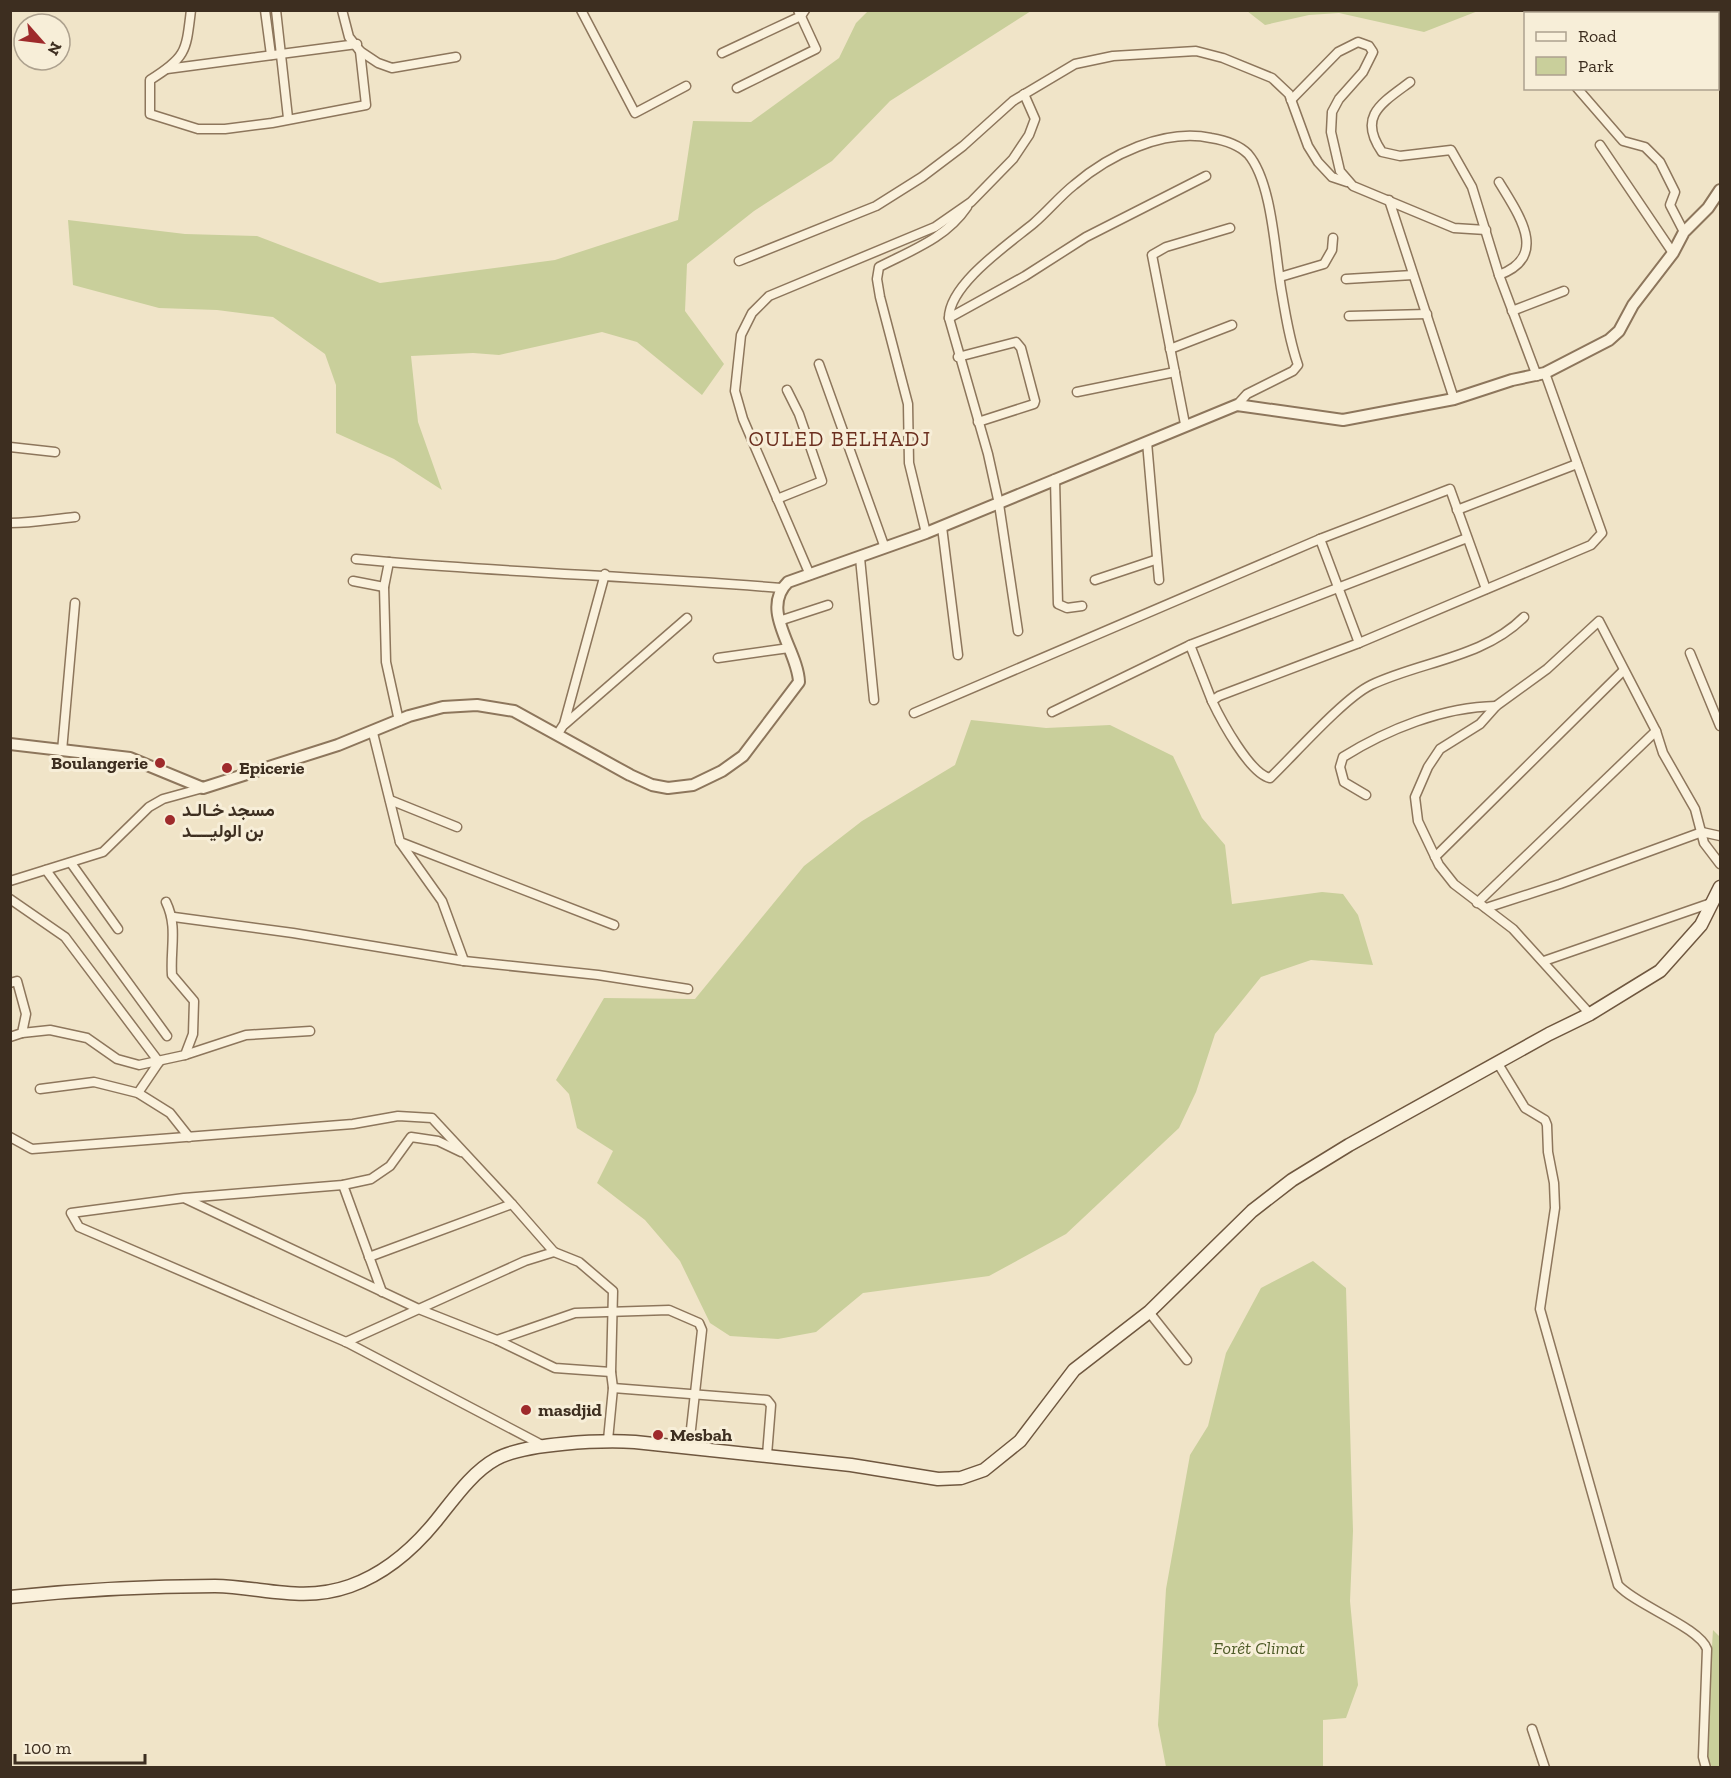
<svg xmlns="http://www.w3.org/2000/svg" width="1731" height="1778" font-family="'Zilla Slab',Vazirmatn,serif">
<rect width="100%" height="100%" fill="#f0e4c8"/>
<g fill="#c9cf9b">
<path d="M868,11H1031L890,101L832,161L754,211L687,264L685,311L724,364L702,395L637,342L602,332L499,355L473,353L411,356L418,422L442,490L394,459L336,433V385L325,354L273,317L217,310L159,308L73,285L68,220L185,234L257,236L380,283L555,260L678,220L693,121L751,122L839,58L856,23Z"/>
<path d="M1247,11H1478L1424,32L1339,13L1309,15L1265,25Z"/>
<path d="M971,720L1046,728L1110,725L1173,756L1202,818L1225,845L1232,904L1322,892L1343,894L1358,915L1373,965L1311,960L1261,977L1215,1034L1196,1092L1179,1128L1066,1234L989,1276L863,1293L816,1332L778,1339L730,1336L710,1323L680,1261L645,1220L597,1183L613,1151L577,1128L569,1094L556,1080L604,998L695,999L804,866L862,821L955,765Z"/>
<path d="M1313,1261L1346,1288L1353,1531L1350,1601L1358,1685L1346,1718L1323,1720V1767H1166L1158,1725L1166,1589L1190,1455L1208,1426L1226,1353L1261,1288Z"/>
<path d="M1713,1630L1720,1637V1767H1713L1705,1760Z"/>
</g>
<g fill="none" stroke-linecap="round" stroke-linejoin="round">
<g stroke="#8d765c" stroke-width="11">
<g id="minor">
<path d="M191,10C186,51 187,57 150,80V114L198,129H225L272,123L366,105L360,51"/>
<path d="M265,10L271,55"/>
<path d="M276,10L288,118"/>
<path d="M342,10L349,37L360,51L378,63L392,68L456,57"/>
<path d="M581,10L635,113L686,86"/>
<path d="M722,53L801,16L805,10"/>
<path d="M167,69L357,44"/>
<path d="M1410,82C1382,103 1357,116 1382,152L1400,156L1451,150L1472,187L1499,275"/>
<path d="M737,88L816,49L798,10"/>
<path d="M1577,88L1623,141L1645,147L1660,162L1675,192L1670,205L1684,232"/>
<path d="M1291,100L1338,52L1358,42L1369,46L1373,52L1363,72L1339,99L1332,112L1331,132L1340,171L1353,186L1454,228L1486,230"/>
<path d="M1600,145L1673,253"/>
<path d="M1499,182C1518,214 1550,256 1499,275L1537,376"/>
<path d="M1389,200L1454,399"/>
<path d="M739,261L876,206L922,177L963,146L1013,101L1075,64L1113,56L1196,51L1223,58L1272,78L1289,94L1308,146L1318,162L1332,177L1347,182"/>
<path d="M1280,277L1324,264L1332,250L1333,238"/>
<path d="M1346,279L1413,275"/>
<path d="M1512,311L1564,291"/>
<path d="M1349,316L1427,314"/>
<path d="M949,318L1025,276L1086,237L1206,176"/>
<path d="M1170,349L1232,325"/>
<path d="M958,357L1016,342L1021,348L1035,401L1034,404L978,422"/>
<path d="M819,364L885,548"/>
<path d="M1077,392L1175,372"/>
<path d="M1185,424L1152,255L1166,247L1230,228"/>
<path d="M1147,442L1159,580"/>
<path d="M10,447L55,452"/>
<path d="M1055,479L1058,604L1067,608L1082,606"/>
<path d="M777,499L822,481L799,414L787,390"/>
<path d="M1457,510L1577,464"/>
<path d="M10,523C33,523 53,519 75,517"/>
<path d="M942,527L958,655"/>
<path d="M926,533L909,463L908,404L880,297L877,279L879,267C912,250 946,238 967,207"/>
<path d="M1320,539L1359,643"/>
<path d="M860,558L874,700"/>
<path d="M356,559L389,562L384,587L386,662L399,721"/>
<path d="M389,562C520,573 650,577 781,588"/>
<path d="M810,575L743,419L735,391L741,335L752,313L769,296L935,227L971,202L1013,159L1029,135L1035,119L1024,94"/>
<path d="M1095,580L1155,560"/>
<path d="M353,581L384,587"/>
<path d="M1524,617C1483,658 1422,661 1371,685C1344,698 1294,755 1270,778C1250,774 1221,720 1212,701L1219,696L1359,643L1591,545L1602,533L1545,373"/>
<path d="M779,621L828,605"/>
<path d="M1018,631L999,504L988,454L949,318C949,284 1010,243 1034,223C1048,211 1060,196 1074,185C1109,155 1164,128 1211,138C1223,140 1239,145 1248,154C1273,183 1275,257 1282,294C1286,318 1290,342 1298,365L1293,371L1247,394L1237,405"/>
<path d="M1190,645L1212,701"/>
<path d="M1690,653L1720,726"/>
<path d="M718,658L789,648"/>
<path d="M1052,712L1190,645L1467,538"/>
<path d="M914,713L1320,539L1450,489L1486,589"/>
<path d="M565,724L687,618"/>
<path d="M373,733L400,842L614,925"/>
<path d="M557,735L564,724L605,574"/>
<path d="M62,751L75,603"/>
<path d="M1366,795L1344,782L1340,767L1343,757C1388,729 1443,707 1496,706"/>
<path d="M390,800L457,827"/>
<path d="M400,842L442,901L464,961"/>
<path d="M1435,857L1623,671"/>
<path d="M71,863L118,929"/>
<path d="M46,870L167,1036"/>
<path d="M10,881L103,852L149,807L163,799L203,788"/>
<path d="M10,899L65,937L159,1062"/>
<path d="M1477,903L1656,731"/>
<path d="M1486,908L1560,884L1702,832L1720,836"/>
<path d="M174,917L293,933L464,961L598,975L688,989"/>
<path d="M1544,961L1714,902"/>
<path d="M10,983L17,981L26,1014L22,1033L10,1037"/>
<path d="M1590,1014L1513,929L1454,884L1439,865L1418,821L1415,797L1428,767L1440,749L1480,724L1496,706L1547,669L1599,621L1656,731L1663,753L1695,809L1704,843L1720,864"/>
<path d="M22,1033L50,1030L87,1038L117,1059L139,1065L185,1055L193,1034L194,1001L172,975C170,949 178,927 166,902"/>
<path d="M185,1055L246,1035L310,1031"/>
<path d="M159,1062L138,1093L170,1113L189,1137"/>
<path d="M1497,1062L1525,1108L1545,1120L1547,1125L1548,1152L1554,1183L1555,1208L1540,1309L1618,1585C1637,1606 1699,1627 1707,1649L1703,1757L1706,1768"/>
<path d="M40,1089L94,1082L138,1093"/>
<path d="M10,1137L32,1149L353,1124L398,1116L432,1118L512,1204"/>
<path d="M461,1152L438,1141L411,1137L390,1166L371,1179L343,1185L184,1198L71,1213L79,1227L346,1342L544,1446"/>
<path d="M343,1185L382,1292"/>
<path d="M186,1199L421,1310L497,1340L555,1368L611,1372"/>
<path d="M554,1252L579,1262L613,1291L611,1372L613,1388L608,1440"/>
<path d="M1149,1312L1187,1360"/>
<path d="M497,1340L575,1313L669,1310L699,1323L702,1330L689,1447"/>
<path d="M346,1342L525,1261L554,1252L512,1204L369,1257"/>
<path d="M613,1388L767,1400L771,1405L767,1455"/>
<path d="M1532,1729L1545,1768"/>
</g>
</g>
<g stroke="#8d765c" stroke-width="14">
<path id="tertiary" d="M10,744L130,758L203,788L338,745L409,716L443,707L477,705L514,711L630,775L652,785L668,788L693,785L722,771L743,756L799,682C798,650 759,610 788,582L926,533L1237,405L1343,420L1454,399L1512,380L1545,373L1609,340L1619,331L1633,305L1673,253L1684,232L1708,208L1720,190"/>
</g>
<g stroke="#6f573f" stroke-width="15">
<path id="secondary" d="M10,1597C78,1590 147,1586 215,1586C263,1587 302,1603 350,1586C384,1574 414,1548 436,1521C453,1500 472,1472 496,1459C525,1443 602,1440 635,1442L851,1465L938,1479L961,1478L984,1470L1020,1441L1074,1370L1149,1312L1252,1211L1292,1180L1349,1145L1549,1034L1590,1014L1660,971L1701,925L1720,887"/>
</g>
<use href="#minor" stroke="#faf1dc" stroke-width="8"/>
<use href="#tertiary" stroke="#faf1dc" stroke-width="10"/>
<use href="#secondary" stroke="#faf1dc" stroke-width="12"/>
</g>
<g fill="#9e2a2b" stroke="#f7eed8" stroke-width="2">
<circle cx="160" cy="763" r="6"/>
<circle cx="227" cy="768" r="6"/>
<circle cx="170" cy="820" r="6"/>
<circle cx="526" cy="1410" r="6"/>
<circle cx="658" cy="1435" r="6"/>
</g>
<g text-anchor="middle" stroke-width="6" stroke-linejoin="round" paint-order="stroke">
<g font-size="18" font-weight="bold" fill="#3d2e20" stroke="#f7eed8" text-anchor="start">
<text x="148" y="769" text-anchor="end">Boulangerie</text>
<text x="239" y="774">Epicerie</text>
<text x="182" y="816">مسجد خـالـد<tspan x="182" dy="21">بن الوليــــد</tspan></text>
<text x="538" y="1416">masdjid</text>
<text x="670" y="1441">Mesbah</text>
</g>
<g font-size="18" font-style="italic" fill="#4d5a26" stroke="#f7eed8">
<text x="1259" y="1654">Forêt Climat</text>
</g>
<g font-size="21" letter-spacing="1.5" fill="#6b2e1e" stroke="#f7eed8">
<text x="840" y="446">OULED BELHADJ</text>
</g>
</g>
<rect width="1731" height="1778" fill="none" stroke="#3d2e20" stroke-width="24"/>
<rect x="1524" y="12" width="195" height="78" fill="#f7eed8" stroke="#ada18e" stroke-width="1.5"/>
<rect x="1536" y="32" width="30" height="9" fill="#faf1dc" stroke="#ada18e" stroke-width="1.5"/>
<text x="1578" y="42" font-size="18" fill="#3d2e20">Road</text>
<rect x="1536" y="57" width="30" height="18" fill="#c9cf9b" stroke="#ada18e" stroke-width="1.5"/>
<text x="1578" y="72" font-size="18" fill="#3d2e20">Park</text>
<g transform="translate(42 42) rotate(118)"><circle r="28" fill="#f7eed8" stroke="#ada18e" stroke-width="1.5"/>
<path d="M0-4.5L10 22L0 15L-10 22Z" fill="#9e2a2b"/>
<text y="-9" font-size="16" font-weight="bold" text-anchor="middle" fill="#3d2e20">N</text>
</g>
<path d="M15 1754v9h130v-9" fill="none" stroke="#3d2e20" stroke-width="3"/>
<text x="24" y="1754" font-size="18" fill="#3d2e20" stroke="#f7eed8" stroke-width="4.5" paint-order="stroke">100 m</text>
</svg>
